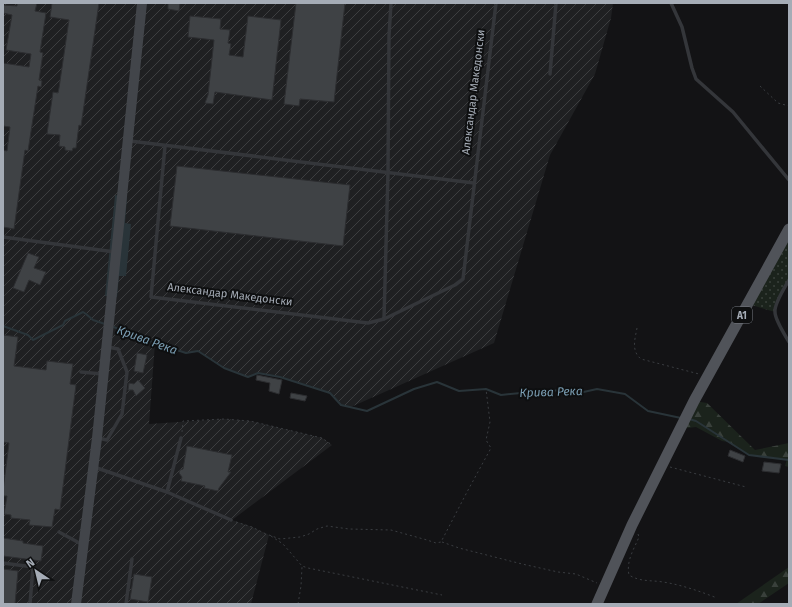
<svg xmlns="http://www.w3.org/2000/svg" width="792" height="607" font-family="'Fira Sans',sans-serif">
<defs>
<pattern id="industrial-furrows" width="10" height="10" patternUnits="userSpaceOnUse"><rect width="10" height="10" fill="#1f2022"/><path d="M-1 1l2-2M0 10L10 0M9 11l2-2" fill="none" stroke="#3d3e40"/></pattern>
<pattern id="grass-dots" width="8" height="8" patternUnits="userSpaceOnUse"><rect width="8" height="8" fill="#1b231c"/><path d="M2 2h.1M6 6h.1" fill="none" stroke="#39403b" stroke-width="1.8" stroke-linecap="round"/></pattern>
<pattern id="forest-firs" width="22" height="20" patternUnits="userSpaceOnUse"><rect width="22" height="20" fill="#1b231c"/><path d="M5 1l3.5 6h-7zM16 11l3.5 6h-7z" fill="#39403b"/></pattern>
</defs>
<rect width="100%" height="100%" fill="#131315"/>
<path fill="url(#industrial-furrows)" d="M3,3H613L611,18L595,74L550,155L494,343L351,407L341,405L330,393L280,377L258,373L248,377L224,368L198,351L186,353L155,343L149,424L224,419L250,421L322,438L332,445L232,520L252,527L269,535L251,604H3Z"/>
<path fill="url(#grass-dots)" d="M789,229V280L778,302L775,312L748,304Z"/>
<g fill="url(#forest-firs)">
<path d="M694,401L707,403L755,450L789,443V467L785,466L787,459L749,455L728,442L722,441L696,427L680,429Z"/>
<path d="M789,567V583L758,604H736Z"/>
</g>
<path fill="#293439" d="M115,195L127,197L125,223L131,224L126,276H119L117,297L105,296Z"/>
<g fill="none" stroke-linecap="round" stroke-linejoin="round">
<g stroke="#293439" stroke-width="2">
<path d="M3,326L28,335L33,340L63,325L65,321L83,312L86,314L93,320L105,324"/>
<path d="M111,326L155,343L186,353L198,351L224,368L248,377L258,373L280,377L330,393L341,405L367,411L414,389L437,382L459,391L486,389L501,395L551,390L579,393L597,389L625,394L648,411L681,418"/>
<path d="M689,419L696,421L749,455L789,460"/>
</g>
</g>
<g fill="#3f4245" stroke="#2d2e31">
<path d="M17,3H37L35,11L46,13L40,52L43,53L39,80L42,81L41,87L38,86L28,151L25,150L14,229L3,227V150L7,151L10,127L3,126V63L29,67L31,54L6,50L12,15L3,13V5L17,6Z"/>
<path d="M52,3H99L81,126L79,125L76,148H73L72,151L65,150V147L59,146L60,135L47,134L53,92L58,93L59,88L69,20L50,17Z"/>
<path d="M168,3H180L179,11L168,9Z"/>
<path d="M296,3H345L334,102L300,99L299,106L284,104Z"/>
<path d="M190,16L221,19L220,29L230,30L228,43L231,44L229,55L243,57L248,16L281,20L272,100L215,92L213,104L205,103L208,95L214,40L188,37Z"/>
<path d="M177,166L350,185L343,246L170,226Z"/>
<path d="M28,253L39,257L34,268L46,272L40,285L29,280L24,292L13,288Z"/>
<path d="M3,335L18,337L14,366L46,370L47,361L73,364L70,384L76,385L60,510L55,509L52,527L29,525L30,520L11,518V515L4,514L7,496H3V490L9,443L3,442Z"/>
<path d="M137,353L147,355L143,373L134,371Z"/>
<path d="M257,375L282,380L279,394L269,391L270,383L256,380Z"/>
<path d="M138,380L145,388L136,396L133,390H128L129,383L134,384Z"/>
<path d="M291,393L307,396L305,401L290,398Z"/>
<path d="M187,446L232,455L228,472H231L219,488L218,491L204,488L205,486L181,481L182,477L179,473L180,470L183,469Z"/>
<path d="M730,450L745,456L743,462L728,456Z"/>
<path d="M764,462L781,464L779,473L762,471Z"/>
<path d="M3,538L23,541V543L43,546L41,561L3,556Z"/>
<path d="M3,569L18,571L15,604H3Z"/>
<path d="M134,574L152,577L148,602L130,599Z"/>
</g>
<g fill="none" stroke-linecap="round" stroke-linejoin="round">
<g stroke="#3a3d41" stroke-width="1" stroke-dasharray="2 3" stroke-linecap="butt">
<path d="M760,86L778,103L789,106"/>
<path d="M637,328C635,339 631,351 641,359L699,374"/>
<path d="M182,432L183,421L224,419L250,421L322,438L332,445"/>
<path d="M670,467L746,487"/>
<path d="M236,522L252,527L268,535"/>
<path d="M638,534L639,537C634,549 626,561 629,575C640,582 651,580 663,582C682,585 699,591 717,598"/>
<path d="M269,535L280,539L300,537L309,534L317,529L327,526L349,529L391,530L427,540L436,543L441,542L467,492L491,448L486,440L490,422L486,389"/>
<path d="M271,536L283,544L302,566L308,568L442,595"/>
<path d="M442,542L459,548L522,564L558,572L576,574L597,583"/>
<path d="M298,604L301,586L302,567"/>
</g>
<g stroke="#34363a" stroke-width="3.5">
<path d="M671,3L682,27L692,68L696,79L733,112L789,180"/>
<path d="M550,74L556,3"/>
<path d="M130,141L474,183"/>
<path d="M165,146L151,297L368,323L384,319L455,285L463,279L496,3"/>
<path d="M3,237L115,252"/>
<path d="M789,280C785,287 774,304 775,312C775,320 785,335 789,342"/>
<path d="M384,319L388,172L389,36L391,3"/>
<path d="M81,372L102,374"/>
<path d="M98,438L107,440L122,414L127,372L118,349L108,347"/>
<path d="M94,467L167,492L231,520"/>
<path d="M167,492L181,438"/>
<path d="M59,532L83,545"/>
<path d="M3,563L33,567L30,604"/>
<path d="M126,604L132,559"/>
</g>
<path stroke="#42454a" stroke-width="10" d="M76,604L97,438L142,3"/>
<path stroke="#505359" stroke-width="11" d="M597,604L632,525L694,401L789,229"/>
</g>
<g text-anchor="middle" stroke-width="4" stroke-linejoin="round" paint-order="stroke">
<rect fill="#0e0f10" stroke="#787d84" stroke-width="1" x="732" y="307" width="20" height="16" rx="3"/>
<g font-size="10" font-weight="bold" fill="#a5acb6">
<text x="742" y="319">A1</text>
</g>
<g font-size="11" fill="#a5acb6" stroke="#0e0f10">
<text transform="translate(473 92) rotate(-83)" y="4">Александар Македонски</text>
<text transform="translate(230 294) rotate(7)" y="4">Александар Македонски</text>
</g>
<g font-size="12" font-style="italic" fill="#7a9db2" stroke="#0e0f10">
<text transform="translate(147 340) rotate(20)" y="4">Крива Река</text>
<text transform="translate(551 392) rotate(-2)" y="4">Крива Река</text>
</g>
</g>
<rect width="792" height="607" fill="none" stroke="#a5acb6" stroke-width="8"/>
<g transform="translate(36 571) rotate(325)" stroke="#0e0f10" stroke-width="3" paint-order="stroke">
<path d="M0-3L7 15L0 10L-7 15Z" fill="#a5acb6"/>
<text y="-6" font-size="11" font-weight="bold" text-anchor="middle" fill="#a5acb6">N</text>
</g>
</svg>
